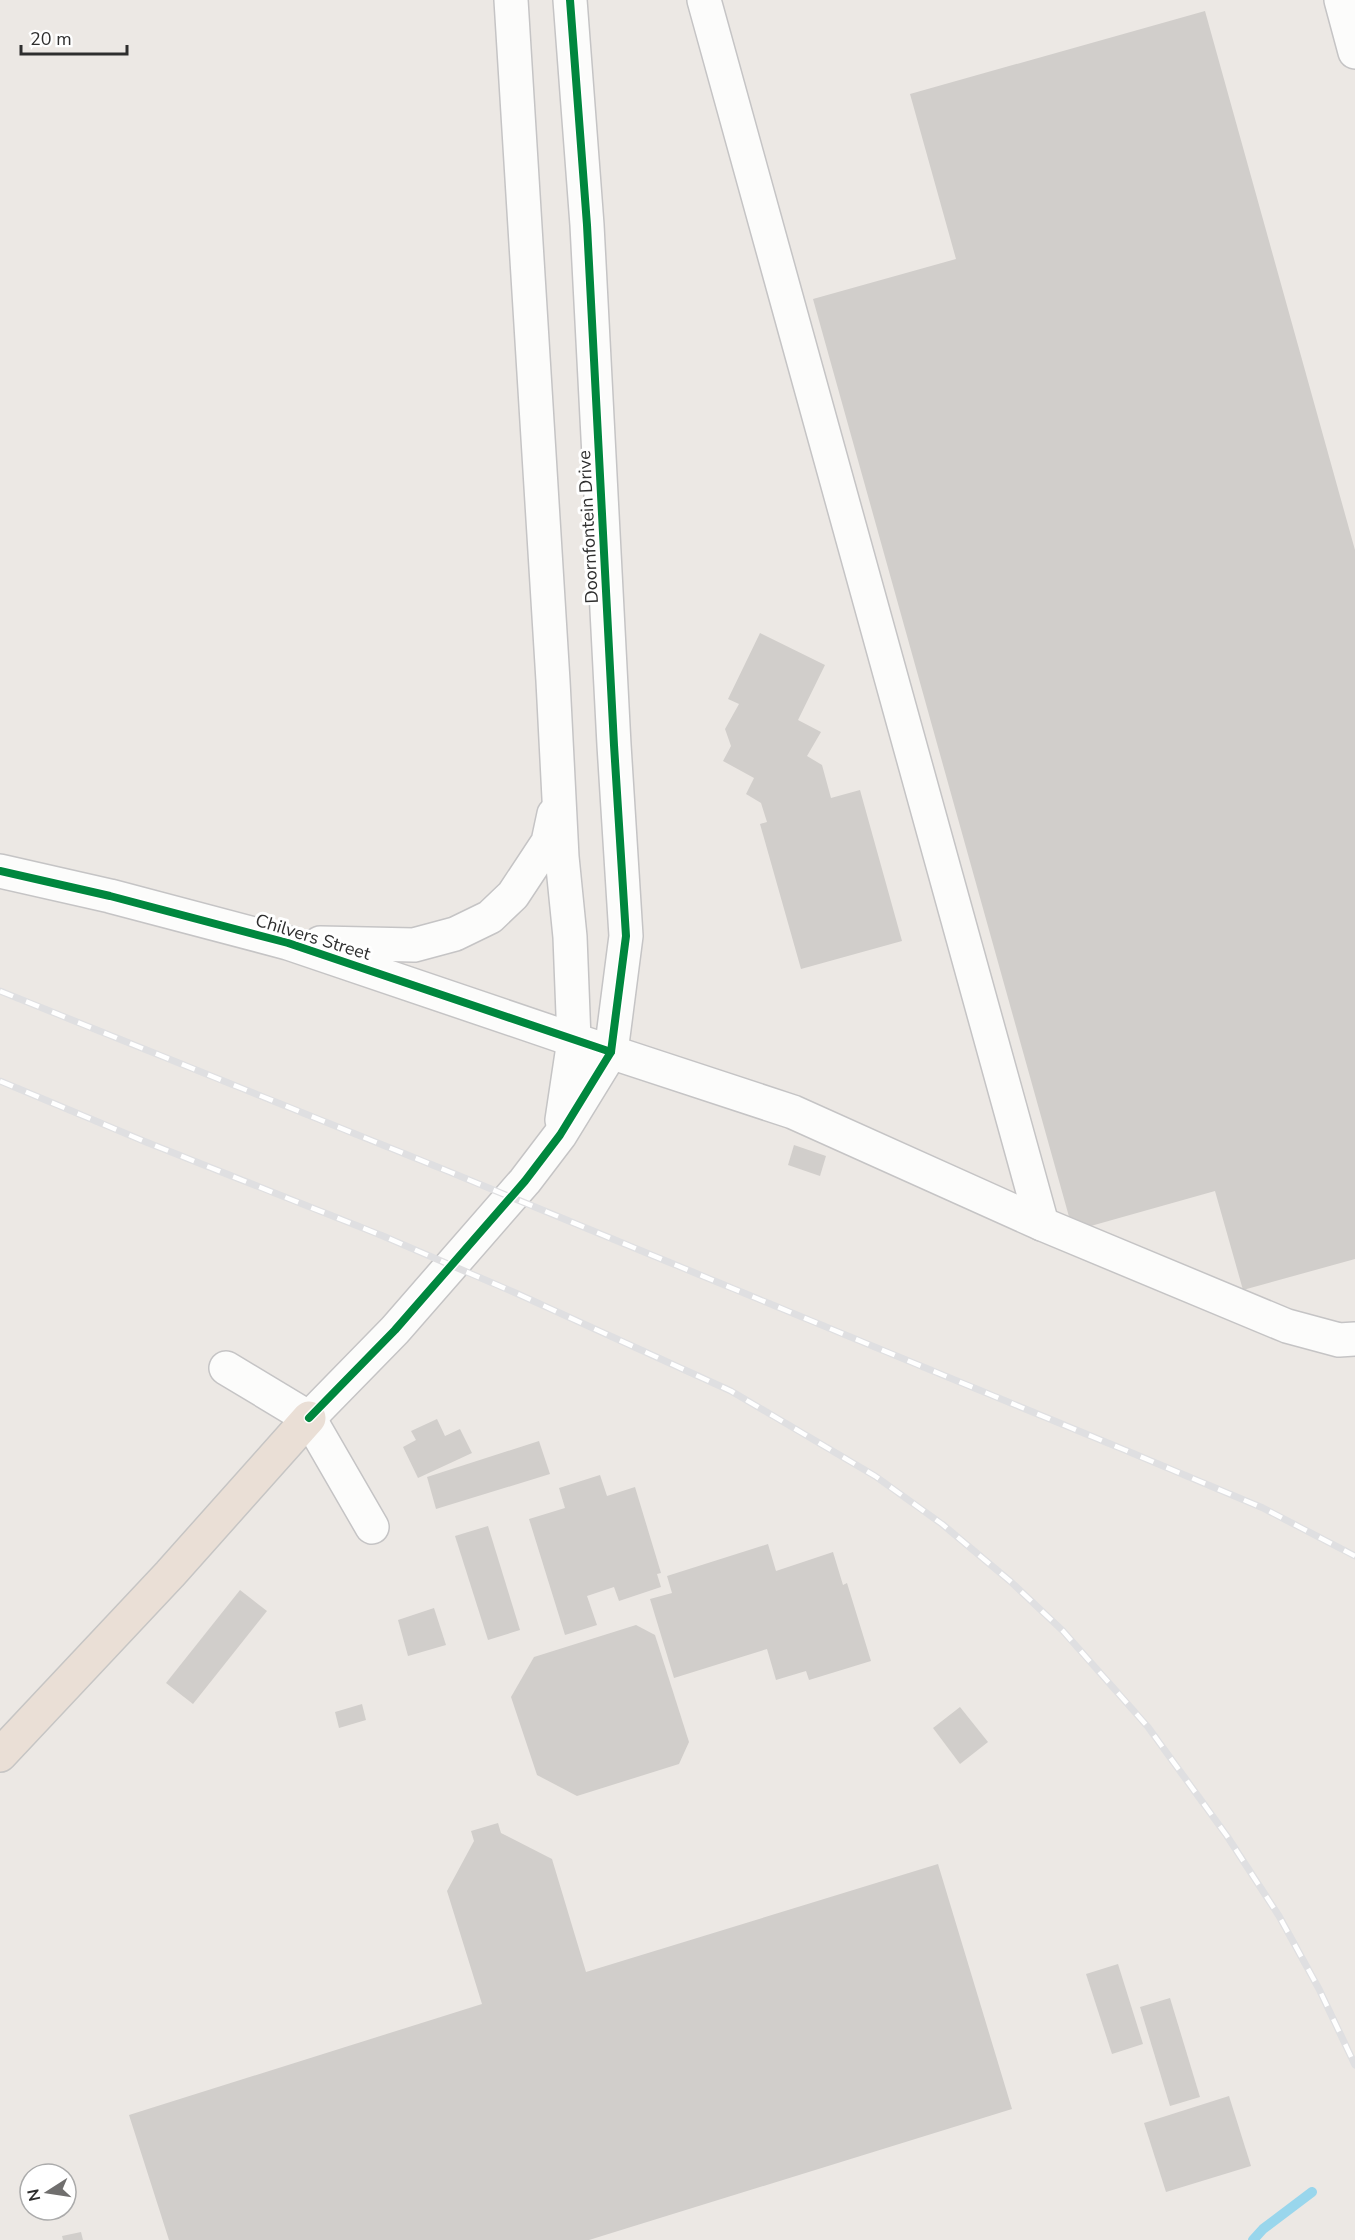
<svg xmlns="http://www.w3.org/2000/svg" width="1355" height="2240" font-family="'Nunito Sans',sans-serif">
<rect width="100%" height="100%" fill="#ece8e4"/>
<g fill="none" stroke-linecap="round" stroke-linejoin="round">
<path stroke="#99d6ec" stroke-width="10" d="M1253,2240L1263,2229L1312,2192"/>
</g>
<g fill="#d1cecb">
<path d="M1205,11L1355,550V1259L1243,1290L1215,1191L1073,1231L813,299L956,259L910,94Z"/>
<path d="M760,633L825,665L798,720L821,732L807,756L822,765L831,798L860,790L902,941L801,969L760,824L767,822L761,803L746,794L754,778L723,761L731,746L725,729L739,704L728,699Z"/>
<path d="M794,1145L826,1156L820,1176L788,1165Z"/>
<path d="M437,1419L445,1436L460,1429L472,1453L418,1478L403,1447L416,1440L411,1431Z"/>
<path d="M539,1441L550,1474L436,1509L427,1477Z"/>
<path d="M600,1475L607,1496L635,1487L661,1573L657,1574L661,1587L619,1601L614,1587L587,1596L597,1625L565,1635L529,1519L565,1508L559,1488Z"/>
<path d="M488,1526L520,1630L488,1640L455,1536Z"/>
<path d="M768,1544L776,1571L833,1552L843,1585L847,1583L871,1661L809,1680L806,1671L776,1680L767,1649L674,1678L650,1599L672,1593L667,1576Z"/>
<path d="M240,1590L267,1611L193,1704L166,1683Z"/>
<path d="M434,1608L446,1645L408,1656L398,1620Z"/>
<path d="M636,1625L655,1635L689,1742L679,1764L577,1796L537,1775L511,1697L534,1657Z"/>
<path d="M362,1704L366,1720L339,1728L335,1712Z"/>
<path d="M960,1707L988,1742L960,1764L933,1728Z"/>
<path d="M498,1823L501,1833L552,1859L586,1972L938,1864L1012,2109L589,2240H169L129,2115L482,2004L447,1891L474,1841L471,1831Z"/>
<path d="M1118,1964L1143,2044L1112,2054L1086,1974Z"/>
<path d="M1170,1998L1200,2097L1170,2106L1140,2007Z"/>
<path d="M1229,2096L1251,2166L1166,2192L1144,2123Z"/>
<path d="M81,2232L83,2240H63L62,2236Z"/>
</g>
<g fill="none" stroke-linecap="round" stroke-linejoin="round">
<g stroke="#c5c4c5" stroke-width="36">
<g id="minor">
<path d="M511,0L553,681L562,857L570,937L574,1040L562,1120"/>
<path d="M704,0L1042,1224"/>
<path d="M1341,0L1355,52"/>
<path d="M0,871L110,896L288,943L574,1040L793,1112L1042,1224L1287,1326L1339,1340L1355,1339"/>
<path d="M320,943L414,945L455,934L490,917L513,895L548,842L554,814"/>
<path d="M226,1368L309,1418L372,1527"/>
<path d="M309,1418L395,1330L525,1181L560,1135L611,1052L626,936L614,745L587,225L570,0"/>
</g>
</g>
<g stroke="#c6c5c4" stroke-width="36">
<path id="highway" d="M0,1755L170,1574L309,1418"/>
</g>
<use href="#minor" stroke="#fcfcfb" stroke-width="33"/>
<use href="#highway" stroke="#eadfd6" stroke-width="33"/>
<g stroke="#dfdfe1" stroke-width="7">
<g id="rail">
<path d="M0,991L450,1172L1125,1450L1263,1508L1355,1556"/>
<path d="M0,1081L146,1142L383,1236L518,1294L731,1391L875,1476L942,1524L1010,1581L1063,1631L1148,1727L1227,1836L1279,1916L1319,1989L1355,2065"/>
</g>
</g>
<use href="#rail" stroke="#fff" stroke-width="4.5" stroke-dasharray="14" stroke-linecap="butt"/>
<g stroke="#fff" stroke-width="11">
<g id="cycleway">
<path d="M0,871L110,896L288,943L611,1052"/>
<path d="M309,1418L395,1330L525,1181L560,1135L611,1052L626,936L614,745L587,225L570,0"/>
</g>
</g>
<use href="#cycleway" stroke="#00873e" stroke-width="8"/>
</g>
<g text-anchor="middle" stroke-width="6" stroke-linejoin="round" paint-order="stroke">
<g font-size="18" fill="#2e2e2e" stroke="#fff">
<text transform="translate(588 527) rotate(-93)" y="6">Doornfontein Drive</text>
<text transform="translate(313 937) rotate(17)" y="6">Chilvers Street</text>
</g>
</g>
<g transform="translate(48 2192) rotate(258)"><circle r="28" fill="#ffffff" stroke="#ababab" stroke-width="1.5"/>
<path d="M0-4.5L10 22L0 15L-10 22Z" fill="#706f6e"/>
<text y="-9" font-size="16" font-weight="bold" text-anchor="middle" fill="#2e2e2e">N</text>
</g>
<path d="M21 45v9h106v-9" fill="none" stroke="#2e2e2e" stroke-width="3"/>
<text x="30" y="45" font-size="18" fill="#2e2e2e" stroke="#ffffff" stroke-width="4.5" paint-order="stroke">20 m</text>
</svg>
